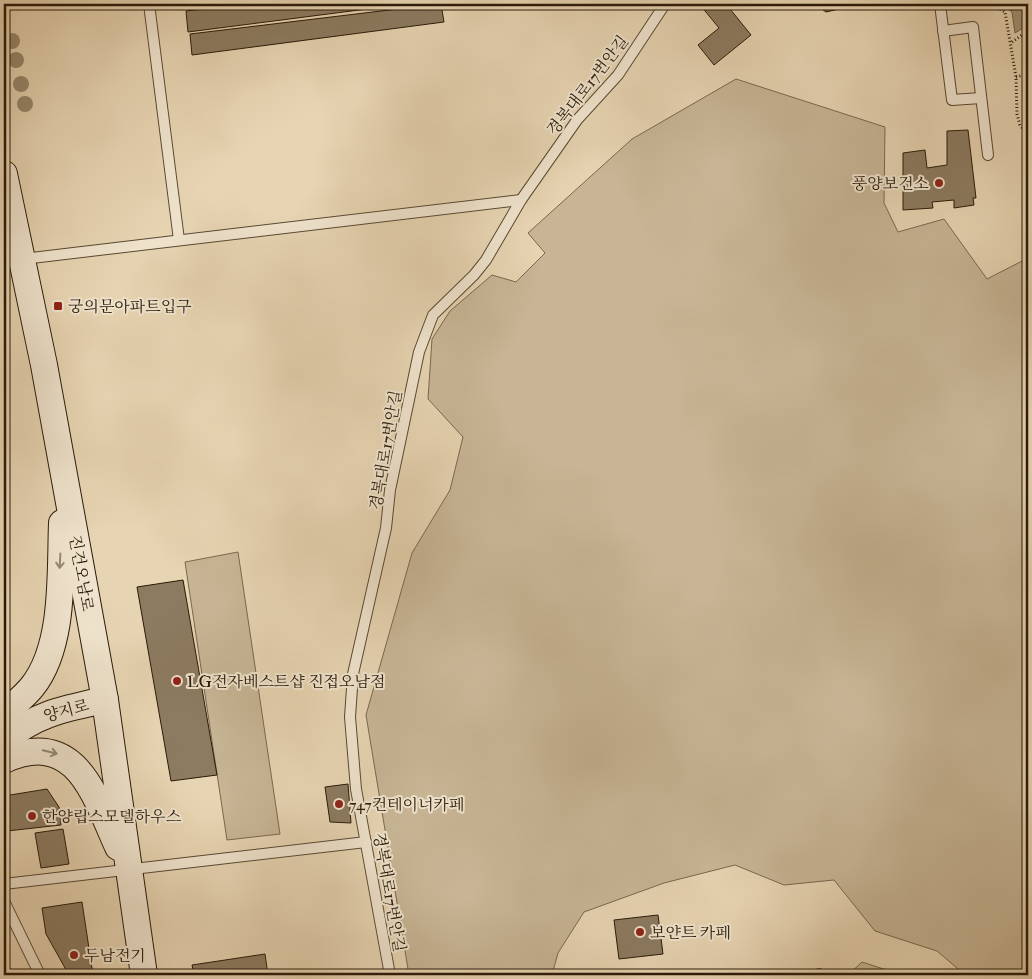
<svg xmlns="http://www.w3.org/2000/svg" width="1032" height="979" font-family="'IM FELL Double Pica','Noto Serif KR',serif">
<rect width="100%" height="100%" fill="#e7d4b2"/>
<filter id="stains"><feTurbulence type="fractalNoise" baseFrequency=".004" numOctaves="4"/><feColorMatrix values="0 0 0 0 .2 0 0 0 0 .09 0 0 0 0 .02 0 0 0 .5 -.17"/></filter>
<radialGradient id="worn" r=".72"><stop offset=".6" stop-color="#630" stop-opacity="0"/><stop offset="1" stop-color="#630" stop-opacity=".3"/></radialGradient>
<g fill="#c7b595" stroke="#78684f">
<path d="M736,79L885,127L884,203L898,232L944,219L987,279L1028,258V975H959L964,974L937,951L875,931L834,880L784,885L735,865L664,883L584,912L558,953L552,975H409L366,715L412,553L450,490L463,437L428,399L432,339L450,311L492,275L516,282L545,253L528,233L632,139Z"/>
<path d="M238,552L280,834L227,840L185,562Z"/>
<path d="M862,962L902,975H848Z"/>
</g>
<path fill="#a69579" stroke="#74644c" d="M1002,4H1028V25L1015,33L1012,12Z"/>
<g fill="none" stroke-linecap="round" stroke-linejoin="round">
<path stroke="#74644c" stroke-width="5.5" d="M4,962L11,975"/>
</g>
<g fill="#8c7b61" stroke="#291b09">
<path d="M246,4H406L188,32L186,11Z"/>
<path d="M439,4H441L444,22L192,55L190,34Z"/>
<path d="M703,4H726L751,35L714,65L698,45L719,28L701,6Z"/>
<path d="M815,4H860L826,12Z"/>
<path d="M968,130L976,198H973L974,205L954,208V200L932,202L933,208L903,210V153L925,150L927,168L947,165V131Z"/>
<path d="M183,580L217,775L171,781L137,587Z"/>
<path d="M4,597H7L4,666Z"/>
<path d="M348,784L351,823L330,822L325,787Z"/>
<path d="M47,789L59,807L61,825L7,831L4,796Z"/>
<path d="M63,829L69,864L41,868L35,833Z"/>
<path d="M82,902L93,975H69L46,934L42,908Z"/>
<path d="M658,915L663,954L619,959L614,920Z"/>
<path d="M265,954L268,975H194L192,965Z"/>
</g>
<g fill="none" stroke-linecap="round" stroke-linejoin="round">
<g stroke="#584933" stroke-width="12">
<g id="lane">
<path d="M149,4L179,240"/>
<path d="M940,4L952,100L981,98"/>
<path d="M943,31L973,27L988,155"/>
<path d="M23,259L521,200"/>
<path d="M4,884L366,842"/>
<path d="M4,901L40,975"/>
<path d="M390,975L356,789L350,717L353,674L386,528L390,490L419,352L433,315L474,275L486,260L521,200L577,120L618,75L665,4"/>
<path d="M817,975L819,974"/>
</g>
</g>
<g stroke="#291b09" stroke-width="28">
<g id="secondary">
<path d="M4,174L44,365L105,700L144,975"/>
<path d="M4,714C13,705 24,697 32,687C65,646 60,573 62,523"/>
<path d="M4,740C39,713 63,709 105,700"/>
<path d="M4,760C76,728 94,794 118,847"/>
</g>
</g>
<g stroke="#291b09" stroke-width="3" stroke-dasharray="1 2.5" stroke-linecap="butt">
<path d="M991,4L1005,12L1016,77L1017,114L1020,125L1028,135"/>
<path d="M1012,42L1028,31"/>
<path d="M1016,77L1028,74"/>
</g>
<use href="#lane" stroke="#efe3cd" stroke-width="10"/>
<use href="#secondary" stroke="#efe3cd" stroke-width="26"/>
</g>
<g fill="#98886c">
<circle cx="12" cy="41" r="8"/>
<circle cx="16" cy="60" r="8"/>
<circle cx="21" cy="84" r="8"/>
<circle cx="25" cy="104" r="8"/>
</g>
<defs><path id="oneway-shaft" d="M-6 0H5M1.5-3L5.5 0L1.5 3" fill="none" stroke-width="1.6" stroke-linecap="round" stroke-linejoin="round" transform="scale(1.25)"/></defs>
<g stroke="#968975">
<use href="#oneway-shaft" transform="translate(60 561) rotate(93)"/>
<use href="#oneway-shaft" transform="translate(50 752) rotate(14)"/>
</g>
<g fill="#8f2418" stroke="#efe3cd" stroke-width="2">
<circle cx="939" cy="183" r="5"/>
<rect x="53" y="301" width="10" height="10" rx="2.5"/>
<circle cx="177" cy="681" r="5"/>
<circle cx="339" cy="804" r="5"/>
<circle cx="32" cy="816" r="5"/>
<circle cx="640" cy="932" r="5"/>
<circle cx="74" cy="955" r="5"/>
</g>
<g text-anchor="middle" stroke-width="4" stroke-linejoin="round" paint-order="stroke">
<g font-size="16" fill="#291b09" stroke="#efe3cd">
<text transform="translate(587 85) rotate(-52)" y="6">경복대로17번안길</text>
<text transform="translate(385 450) rotate(-80)" y="6">경복대로17번안길</text>
<text transform="translate(82 573) rotate(80)" y="6">진건오남로</text>
<text transform="translate(66 710) rotate(-15)" y="6">양지로</text>
<text transform="translate(390 892) rotate(80)" y="6">경복대로17번안길</text>
</g>
<g font-size="16" fill="#291b09" stroke="#efe3cd" text-anchor="start">
<text x="929" y="189" text-anchor="end">풍양보건소</text>
<text x="68" y="312">궁의문아파트입구</text>
<text x="187" y="687">LG전자베스트샵 진접오남점</text>
<text x="349" y="810">747컨테이너카페</text>
<text x="42" y="822">한양립스모델하우스</text>
<text x="650" y="938">보얀트 카페</text>
<text x="84" y="961">두남전기</text>
</g>
</g>
<rect width="1032" height="979" fill="none" stroke="#e7d4b2" stroke-width="20"/>
<rect x="5" y="5" width="1022" height="969" fill="none" stroke="#291b09" stroke-width="2.5"/>
<rect x="10" y="10" width="1012" height="959" fill="none" stroke="#291b09"/>
<rect width="100%" height="100%" filter="url(#stains)"/>
<rect width="100%" height="100%" fill="url(#worn)"/>
</svg>
